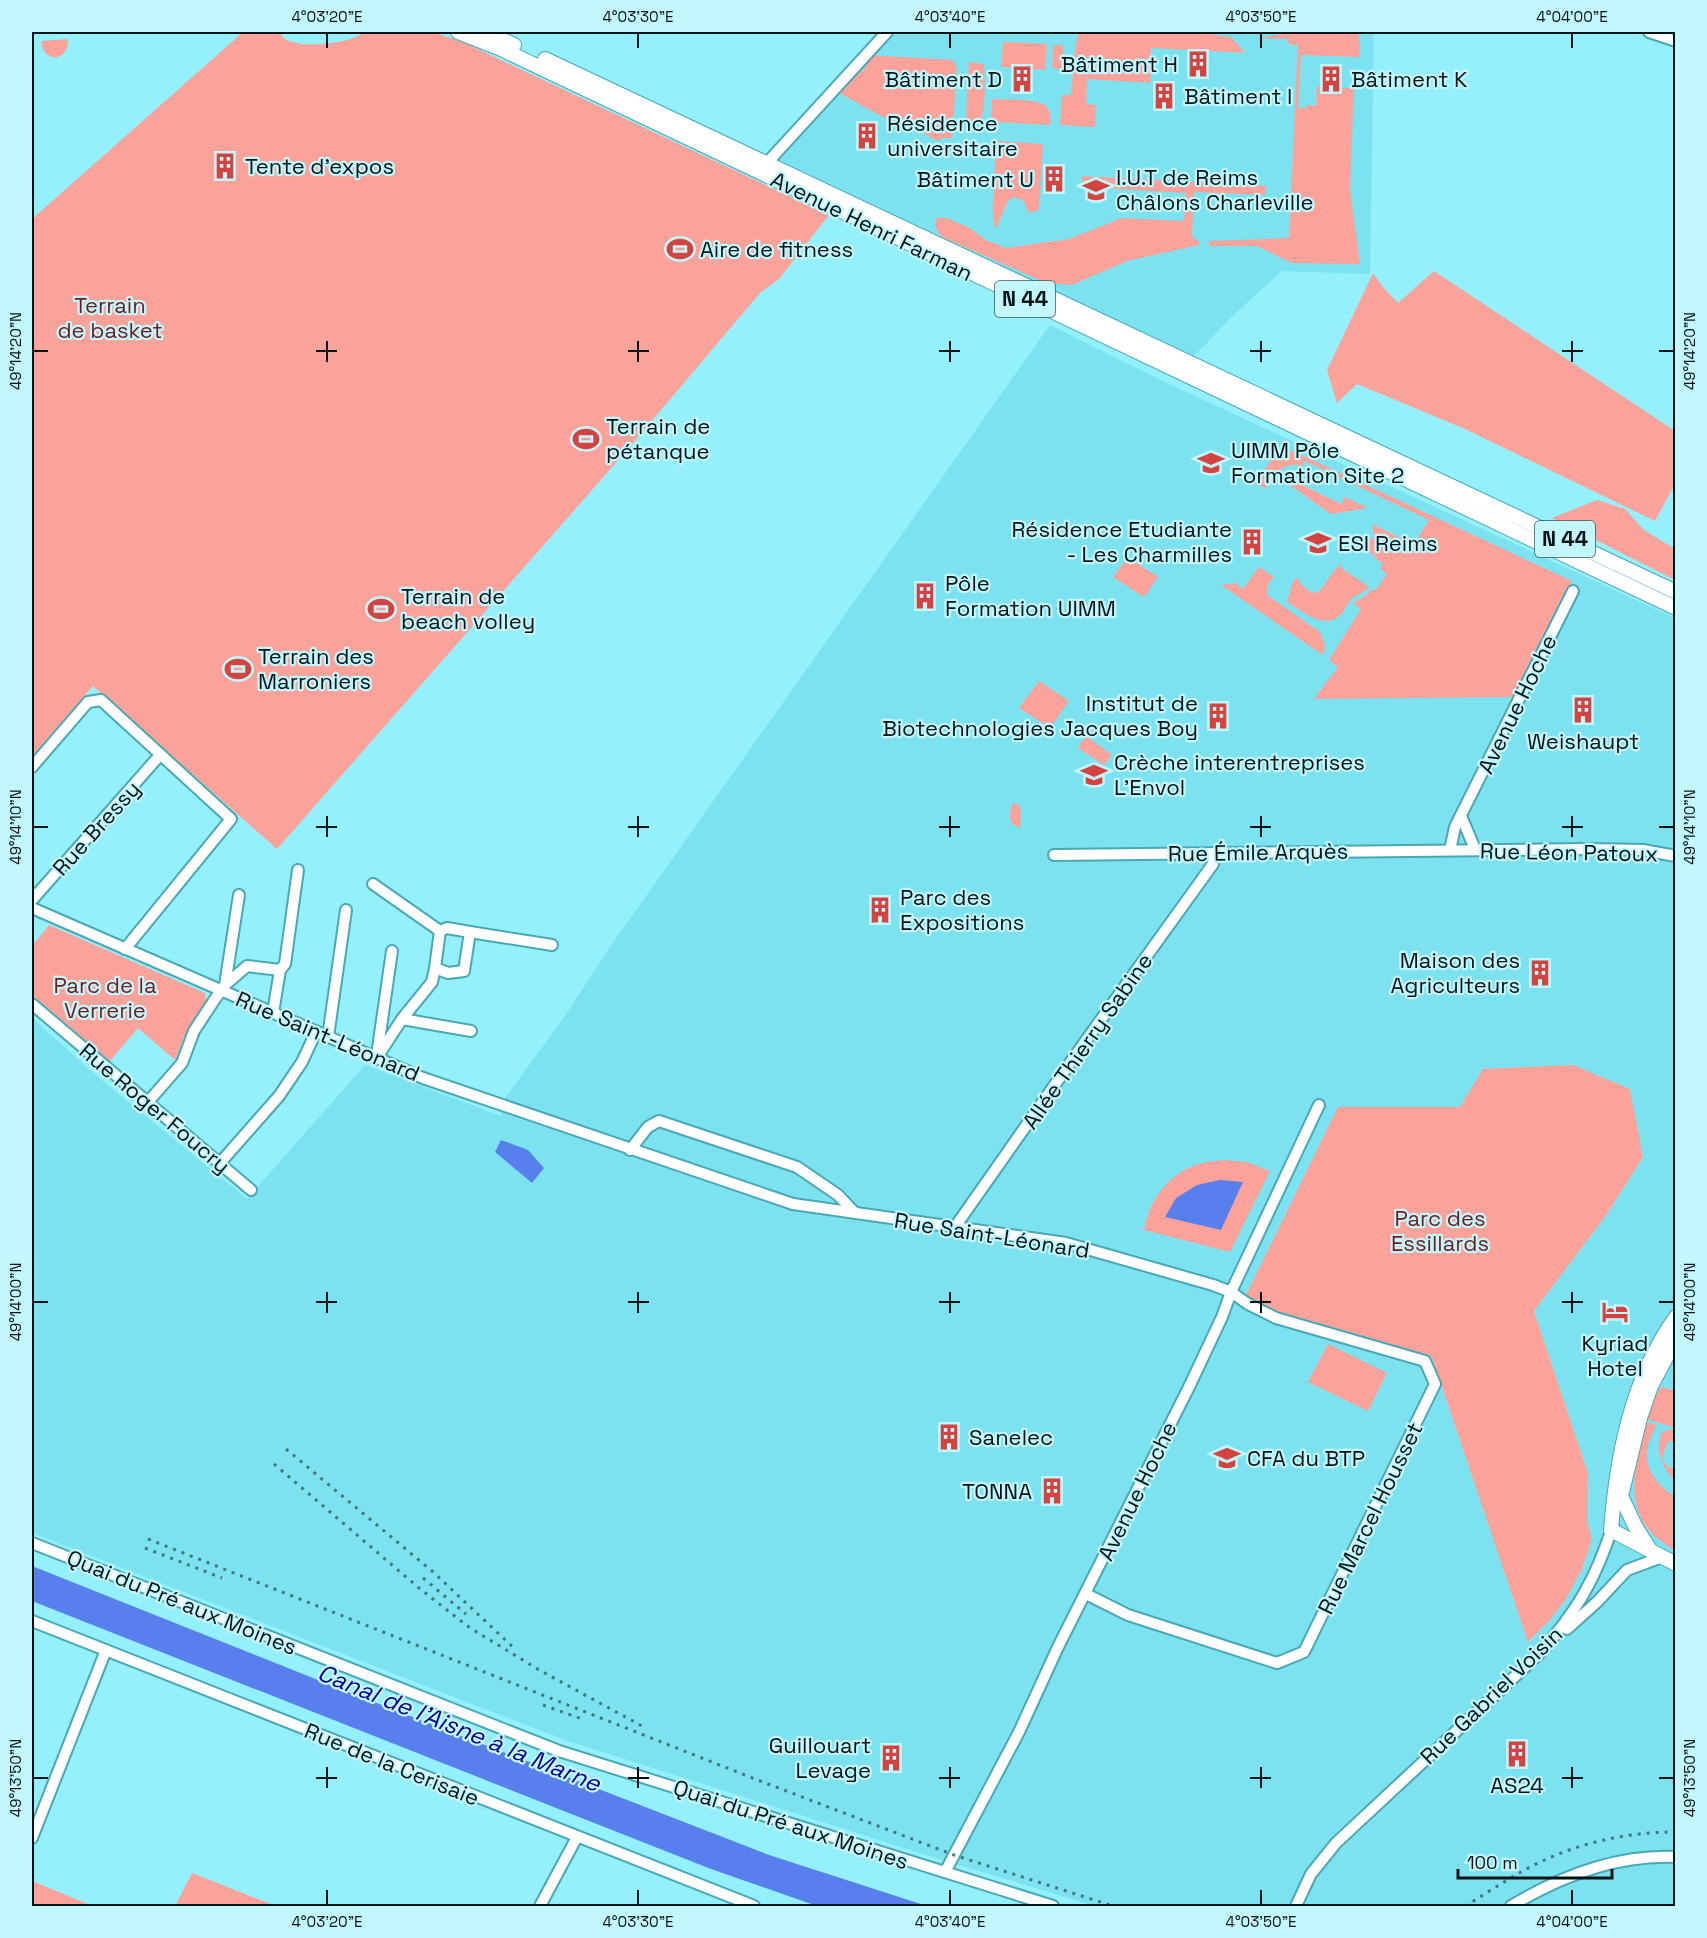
<svg xmlns="http://www.w3.org/2000/svg" width="1707" height="1938" font-family="'Space Grotesk',sans-serif">
<rect width="100%" height="100%" fill="#93f0fc"/>
<g fill="#7ce2ef" fill-rule="evenodd">
<path d="M888,32H1374L1370,274L1282,271L1229,319L1205,345L1193,356L1183,360L766,164Z"/>
<path d="M1050,325L1169,384L1675,618V1906H1095L929,1856L565,1740L32,1533V1018L99,1078L247,1199L365,1065L501,1116L505,1098L565,1016L608,950ZM1460,1107L1643,1157L1607,1214L1534,1311L1588,1473L1587,1521L1592,1539L1582,1569L1566,1599L1549,1621L1529,1642L1432,1357L1279,1312L1246,1295L1338,1108Z"/>
</g>
<g fill="#fba39a">
<path d="M243,32H279C281,34 283,37 285,39C300,49 351,44 364,32H433L465,43L829,215L779,279L760,293L628,449L277,849L93,686L32,756V219Z"/>
<path d="M1078,32H1197L1231,37L1245,53L1151,48L1150,83L1087,79L1086,104L1096,105L1095,127L1060,125L1062,95H1071L1073,72L1052,68L1053,45H1063V57H1074Z"/>
<path d="M1297,32H1357L1359,35L1360,57L1301,55L1298,108H1306L1307,105L1316,106L1317,86L1362,89H1354L1350,189L1360,264L1292,263L1257,246H1209V241L1289,238L1298,45H1289L1288,39L1257,38Z"/>
<path d="M68,39C69,62 43,64 41,41Z"/>
<path d="M1003,42L1047,44L1045,70L1001,67Z"/>
<path d="M868,55L953,60L957,68L952,138H941L939,141C933,139 928,135 922,133C891,124 862,105 834,90L854,70L864,71Z"/>
<path d="M969,62L984,64L985,93L982,121L966,120Z"/>
<path d="M992,99C1004,100 1037,98 1046,106C1051,111 1051,118 1050,125L991,122Z"/>
<path d="M996,141L1043,144L1039,210L1028,213L1024,201L1014,197L1008,200L997,227L994,226L993,207Z"/>
<path d="M1082,176L1247,185L1266,186L1265,195L1194,192L1192,237L1199,241V245L1127,261L1072,285L1046,283L942,237L936,229V218H946L968,227L986,240L1006,248L1069,239L1122,218L1184,221L1186,193L1082,187Z"/>
<path d="M1434,271L1675,431V484L1655,521L1465,429L1357,384L1337,403L1327,370L1373,273L1383,287L1398,303Z"/>
<path d="M1293,451L1572,581L1515,697L1314,699L1338,667L1329,660L1361,609L1353,603L1365,596L1371,590H1376L1387,574L1380,569L1383,564L1374,557L1375,556L1357,543L1354,546L1350,542L1374,538L1372,524L1406,541L1409,537L1416,541L1429,520L1305,461L1302,466C1281,460 1278,475 1266,488L1254,484L1277,453Z"/>
<path d="M1292,473L1297,474L1294,481L1341,504L1345,497L1368,508L1331,514L1284,481Z"/>
<path d="M1597,500L1625,509L1644,530L1675,549V580L1552,518Z"/>
<path d="M1128,557L1158,577L1144,597L1113,577Z"/>
<path d="M1340,563L1341,564L1340,567L1369,587C1364,592 1359,594 1353,598C1347,602 1345,612 1338,617C1322,629 1301,610 1287,602L1292,584L1296,578L1300,580L1299,583L1312,593L1315,591L1318,593Z"/>
<path d="M1259,567L1274,577L1268,584L1267,595L1320,632L1325,645L1323,655L1221,585L1236,583L1243,589Z"/>
<path d="M1039,681L1069,701L1050,728L1019,708Z"/>
<path d="M1086,736L1112,755L1104,765L1078,748Z"/>
<path d="M1014,802L1021,808L1020,828L1012,824C1009,815 1009,810 1014,802Z"/>
<path d="M49,925L205,993L206,1002L187,1030L175,1060L138,1028L110,1061L32,995V946Z"/>
<path d="M1573,1065L1630,1089L1643,1157L1607,1214L1534,1311L1588,1473L1587,1521L1592,1539L1582,1569L1566,1599L1549,1621L1528,1642L1432,1357L1279,1312L1246,1295L1338,1107H1460L1483,1069Z"/>
<path d="M1225,1160L1247,1162L1270,1171L1230,1252L1144,1230C1149,1200 1170,1171 1202,1163C1209,1161 1218,1161 1225,1160Z"/>
<path d="M1328,1344L1387,1373L1368,1411L1308,1382Z"/>
<path d="M1661,1387L1675,1391C1675,1402 1673,1419 1675,1428L1647,1419L1654,1398Z"/>
<path d="M1646,1422L1657,1425C1638,1456 1647,1478 1675,1497V1550C1619,1521 1633,1473 1646,1422Z"/>
<path d="M1663,1428L1664,1433L1668,1429L1675,1432L1673,1442L1668,1441L1661,1461L1666,1463V1466L1675,1469V1481C1659,1463 1655,1451 1663,1428Z"/>
<path d="M192,1873L276,1906H175Z"/>
<path d="M32,1881L93,1906H32Z"/>
</g>
<g fill="#5880ec">
<path d="M501,1140L528,1150L544,1168L532,1183L495,1152Z"/>
<path d="M1220,1180L1243,1182L1221,1230L1165,1217L1176,1198L1197,1185Z"/>
<path d="M32,1566L338,1688L769,1855L927,1906H817L711,1869L32,1601Z"/>
</g>
<g fill="none" stroke-linecap="round" stroke-linejoin="round">
<g stroke="#49a8b4" stroke-width="14">
<g id="minor">
<path d="M1649,32L1676,41"/>
<path d="M766,164L887,32"/>
<path d="M32,767L88,702L101,700L231,819L125,949"/>
<path d="M1461,816L1475,849"/>
<path d="M1450,850L1455,827L1573,591"/>
<path d="M1054,855L1588,849L1643,850L1676,856"/>
<path d="M373,884L440,931"/>
<path d="M32,900L160,755"/>
<path d="M32,908L423,1078L793,1204L1066,1243L1213,1285L1231,1292L1248,1304L1276,1318L1425,1361L1435,1384L1304,1652L1277,1663L1128,1615L1086,1594"/>
<path d="M470,932L552,945"/>
<path d="M280,970L285,964L298,870"/>
<path d="M225,985L239,895"/>
<path d="M32,1004L251,1190"/>
<path d="M402,1019L471,1031"/>
<path d="M328,1037L346,910"/>
<path d="M377,1055L392,951"/>
<path d="M376,1059L402,1019L432,982L435,968L448,973L464,971L470,932L447,928L440,931L435,968"/>
<path d="M148,1102L182,1063L194,1031L215,999L225,985L247,966L280,970L273,1013"/>
<path d="M630,1150L648,1127L659,1121L797,1167L838,1195L855,1213"/>
<path d="M220,1163L279,1096L302,1062L316,1032"/>
<path d="M955,1227L1082,1046L1213,864L1214,853"/>
<path d="M32,1543L559,1751L1053,1906"/>
<path d="M32,1621L754,1906"/>
<path d="M1567,1629L1597,1602L1627,1570L1662,1557"/>
<path d="M32,1838L106,1650"/>
<path d="M945,1872L1019,1732L1058,1647L1189,1387L1222,1317L1231,1292L1319,1105"/>
<path d="M540,1906L577,1837"/>
<path d="M1296,1906L1311,1874L1336,1843L1538,1655C1576,1613 1596,1579 1613,1525"/>
<path d="M1511,1906C1561,1876 1616,1854 1676,1857"/>
</g>
</g>
<g stroke="#49a8b4" stroke-width="16">
<g id="major">
<path d="M458,32L499,48L1676,608"/>
<path d="M486,32L514,45"/>
<path d="M545,59L1676,592"/>
<path d="M1676,1317C1631,1380 1617,1455 1611,1530L1676,1564"/>
<path d="M1650,1550L1635,1526L1621,1496L1640,1418L1651,1386L1676,1339"/>
</g>
</g>
<use href="#minor" stroke="#fff" stroke-width="10"/>
<use href="#major" stroke="#fff" stroke-width="14"/>
<g stroke="#43777e" stroke-width="3" stroke-dasharray="3 6" stroke-linecap="butt">
<path d="M286,1449L432,1571L516,1650"/>
<path d="M274,1464L419,1588L470,1628L541,1671L642,1726"/>
<path d="M148,1539L755,1779L954,1855L1113,1906"/>
<path d="M145,1548L222,1578"/>
<path d="M423,1578L466,1614"/>
<path d="M543,1705L585,1720"/>
<path d="M1465,1906C1487,1893 1509,1878 1532,1866C1577,1843 1626,1832 1676,1832"/>
</g>
</g>
<path fill="none" stroke="#011315" stroke-width="2" d="M327,33V48M638,33V48M950,33V48M1261,33V48M1572,33V48M327,341V362M638,341V362M950,341V362M1261,341V362M1572,341V362M33,351H48M316,351H337M628,351H649M939,351H960M1250,351H1271M1562,351H1583M1659,351H1674M327,816V837M638,816V837M950,816V837M1261,816V837M1572,816V837M33,827H48M316,827H337M628,827H649M939,827H960M1250,827H1271M1562,827H1583M1659,827H1674M327,1292V1313M638,1292V1313M950,1292V1313M1261,1292V1313M1572,1292V1313M33,1302H48M316,1302H337M628,1302H649M939,1302H960M1250,1302H1271M1562,1302H1583M1659,1302H1674M327,1767V1788M638,1767V1788M950,1767V1788M1261,1767V1788M1572,1767V1788M33,1778H48M316,1778H337M628,1778H649M939,1778H960M1250,1778H1271M1562,1778H1583M1659,1778H1674M327,1890V1905M638,1890V1905M950,1890V1905M1261,1890V1905M1572,1890V1905"/>
<defs>
<g id="building-bare" transform="scale(2.07)"><path d="M-4-6H4V6H1V3H-1V6H-4ZM-2.5-4.3h1.7v1.8h-1.7ZM.8-4.3h1.7v1.8H.8ZM-2.5-1h1.7V.8h-1.7ZM.8-1h1.7V.8H.8Z" fill="#d34440" stroke="#c3f7fe" stroke-width="2.5" paint-order="stroke"/></g>
<g id="university-bare" transform="scale(2.07)"><path d="M0-5L7-2L0 1L-7-2ZM-4 1L0 2.5L4 1V4Q0 6-4 4Z" fill="#d34440" stroke="#c3f7fe" stroke-width="2.5" paint-order="stroke"/></g>
<g id="stadium-bare" transform="scale(2.07)"><path d="M0-5a6.5 5 0 1 0 0 10a6.5 5 0 1 0 0-10ZM-3.5-1.8h7v3.6h-7Z" fill="#d34440" stroke="#c3f7fe" stroke-width="2.5" paint-order="stroke"/></g>
<g id="school-bare" transform="scale(2.07)"><path d="M0-5L7-2L0 1L-7-2ZM-4 1L0 2.5L4 1V4Q0 6-4 4Z" fill="#d34440" stroke="#c3f7fe" stroke-width="2.5" paint-order="stroke"/></g>
<g id="hotel-bare" transform="scale(2.07)"><path d="M-6-4.5h1.5V1H6V5H4.5V3h-9V5H-6ZM-4 0a1.8 1.8 0 1 1 3.6 0ZM.5 0V-2.5h3Q6-2.5 6 0Z" fill="#d34440" stroke="#c3f7fe" stroke-width="2.5" paint-order="stroke"/></g>
</defs>
<g fill-rule="evenodd">
<use href="#building-bare" x="1198" y="64"/>
<use href="#building-bare" x="1022" y="79"/>
<use href="#building-bare" x="1331" y="79"/>
<use href="#building-bare" x="1164" y="96"/>
<use href="#building-bare" x="867" y="136"/>
<use href="#building-bare" x="225" y="166"/>
<use href="#building-bare" x="1054" y="179"/>
<use href="#university-bare" x="1096" y="190"/>
<use href="#stadium-bare" x="680" y="249"/>
<use href="#stadium-bare" x="586" y="439"/>
<use href="#university-bare" x="1211" y="463"/>
<use href="#building-bare" x="1252" y="542"/>
<use href="#university-bare" x="1318" y="543"/>
<use href="#building-bare" x="925" y="596"/>
<use href="#stadium-bare" x="381" y="609"/>
<use href="#stadium-bare" x="238" y="669"/>
<use href="#building-bare" x="1583" y="710"/>
<use href="#building-bare" x="1218" y="716"/>
<use href="#school-bare" x="1094" y="775"/>
<use href="#building-bare" x="880" y="910"/>
<use href="#building-bare" x="1540" y="973"/>
<use href="#hotel-bare" x="1615" y="1312"/>
<use href="#building-bare" x="949" y="1437"/>
<use href="#university-bare" x="1227" y="1458"/>
<use href="#building-bare" x="1052" y="1491"/>
<use href="#building-bare" x="1517" y="1754"/>
<use href="#building-bare" x="891" y="1758"/>
</g>
<g text-anchor="middle" stroke-width="4.5" stroke-linejoin="round" paint-order="stroke">
<g fill="#c3f7fe" stroke="#3b575b" stroke-width="1.5">
<rect x="995" y="281" width="60" height="36" rx="4.5"/>
<rect x="1535" y="521" width="60" height="36" rx="4.5"/>
</g>
<g font-size="21" font-weight="bold" fill="#011315">
<text x="1025" y="306">N 44</text>
<text x="1565" y="546">N 44</text>
</g>
<g font-size="22" fill="#011315" stroke="#c3f7fe" text-anchor="start">
<text x="1178" y="72" text-anchor="end">Bâtiment H</text>
<text x="1002" y="87" text-anchor="end">Bâtiment D</text>
<text x="1351" y="87">Bâtiment K</text>
<text x="1184" y="104">Bâtiment I</text>
<text x="887" y="131">Résidence<tspan x="887" dy="25">universitaire</tspan></text>
<text x="245" y="174">Tente d'expos</text>
<text x="1116" y="185">I.U.T de Reims<tspan x="1116" dy="25">Châlons Charleville</tspan></text>
<text x="1034" y="187" text-anchor="end">Bâtiment U</text>
<text x="700" y="257">Aire de fitness</text>
<text x="606" y="434">Terrain de<tspan x="606" dy="25">pétanque</tspan></text>
<text x="1231" y="458">UIMM Pôle<tspan x="1231" dy="25">Formation Site 2</tspan></text>
<text x="1232" y="537" text-anchor="end">Résidence Etudiante<tspan x="1232" dy="25">- Les Charmilles</tspan></text>
<text x="1338" y="551">ESI Reims</text>
<text x="945" y="591">Pôle<tspan x="945" dy="25">Formation UIMM</tspan></text>
<text x="401" y="604">Terrain de<tspan x="401" dy="25">beach volley</tspan></text>
<text x="258" y="664">Terrain des<tspan x="258" dy="25">Marroniers</tspan></text>
<text x="1198" y="711" text-anchor="end">Institut de<tspan x="1198" dy="25">Biotechnologies Jacques Boy</tspan></text>
<text x="1583" y="749" text-anchor="middle">Weishaupt</text>
<text x="1114" y="770">Crèche interentreprises<tspan x="1114" dy="25">L'Envol</tspan></text>
<text x="900" y="905">Parc des<tspan x="900" dy="25">Expositions</tspan></text>
<text x="1520" y="968" text-anchor="end">Maison des<tspan x="1520" dy="25">Agriculteurs</tspan></text>
<text x="1615" y="1351" text-anchor="middle">Kyriad<tspan x="1615" dy="25">Hotel</tspan></text>
<text x="969" y="1445">Sanelec</text>
<text x="1247" y="1466">CFA du BTP</text>
<text x="1032" y="1499" text-anchor="end">TONNA</text>
<text x="871" y="1753" text-anchor="end">Guillouart<tspan x="871" dy="25">Levage</tspan></text>
<text x="1517" y="1793" text-anchor="middle">AS24</text>
</g>
<g font-size="22" fill="#011315" stroke="#c3f7fe">
<text transform="translate(872 226) rotate(26)" y="8">Avenue Henri Farman</text>
<text transform="translate(1517 704) rotate(-64)" y="8">Avenue Hoche</text>
<text transform="translate(96 828) rotate(-48)" y="8">Rue Bressy</text>
<text transform="translate(1258 852) rotate(-1)" y="8">Rue Émile Arquès</text>
<text transform="translate(1569 852) rotate(1)" y="8">Rue Léon Patoux</text>
<text transform="translate(328 1036) rotate(23)" y="8">Rue Saint-Léonard</text>
<text transform="translate(1087 1041) rotate(-55)" y="8">Allée Thierry Sabine</text>
<text transform="translate(155 1108) rotate(40)" y="8">Rue Roger Foucry</text>
<text transform="translate(992 1235) rotate(9)" y="8">Rue Saint-Léonard</text>
<text transform="translate(1137 1491) rotate(-64)" y="8">Avenue Hoche</text>
<text transform="translate(1370 1518) rotate(-64)" y="8">Rue Marcel Housset</text>
<text transform="translate(182 1602) rotate(22)" y="8">Quai du Pré aux Moines</text>
<text transform="translate(1491 1695) rotate(-44)" y="8">Rue Gabriel Voisin</text>
<text transform="translate(392 1764) rotate(22)" y="8">Rue de la Cerisaie</text>
<text transform="translate(791 1824) rotate(18)" y="8">Quai du Pré aux Moines</text>
</g>
<g font-size="22" fill="#711c1b" stroke="#c3f7fe">
<text x="110" y="313">Terrain<tspan x="110" dy="25">de basket</tspan></text>
<text x="105" y="993">Parc de la<tspan x="105" dy="25">Verrerie</tspan></text>
<text x="1440" y="1226">Parc des<tspan x="1440" dy="25">Essillards</tspan></text>
</g>
<g font-size="24" font-style="italic" fill="#08028c" stroke="#c3f7fe">
<text transform="translate(459 1728) rotate(22)" y="8">Canal de l'Aisne à la Marne</text>
</g>
</g>
<rect width="1707" height="1938" fill="none" stroke="#c3f7fe" stroke-width="66"/>
<path d="M1458 1869v9h154v-9" fill="none" stroke="#011315" stroke-width="3"/>
<text x="1467" y="1869" font-size="18" fill="#011315" stroke="#c3f7fe" stroke-width="4.5" paint-order="stroke">100 m</text>
<rect x="33" y="33" width="1641" height="1872" fill="none" stroke="#011315" stroke-width="2"/>
<g font-size="15" text-anchor="middle" fill="#011315">
<text x="327" y="22">4°03'20"E</text>
<text x="638" y="22">4°03'30"E</text>
<text x="950" y="22">4°03'40"E</text>
<text x="1261" y="22">4°03'50"E</text>
<text x="1572" y="22">4°04'00"E</text>
<text transform="translate(16 351) rotate(-90)" y="5">49°14'20"N</text>
<text transform="translate(1690 351) rotate(-90)" y="5">49°14'20"N</text>
<text transform="translate(16 827) rotate(-90)" y="5">49°14'10"N</text>
<text transform="translate(1690 827) rotate(-90)" y="5">49°14'10"N</text>
<text transform="translate(16 1302) rotate(-90)" y="5">49°14'00"N</text>
<text transform="translate(1690 1302) rotate(-90)" y="5">49°14'00"N</text>
<text transform="translate(16 1778) rotate(-90)" y="5">49°13'50"N</text>
<text transform="translate(1690 1778) rotate(-90)" y="5">49°13'50"N</text>
<text x="327" y="1927">4°03'20"E</text>
<text x="638" y="1927">4°03'30"E</text>
<text x="950" y="1927">4°03'40"E</text>
<text x="1261" y="1927">4°03'50"E</text>
<text x="1572" y="1927">4°04'00"E</text>
</g>
</svg>
